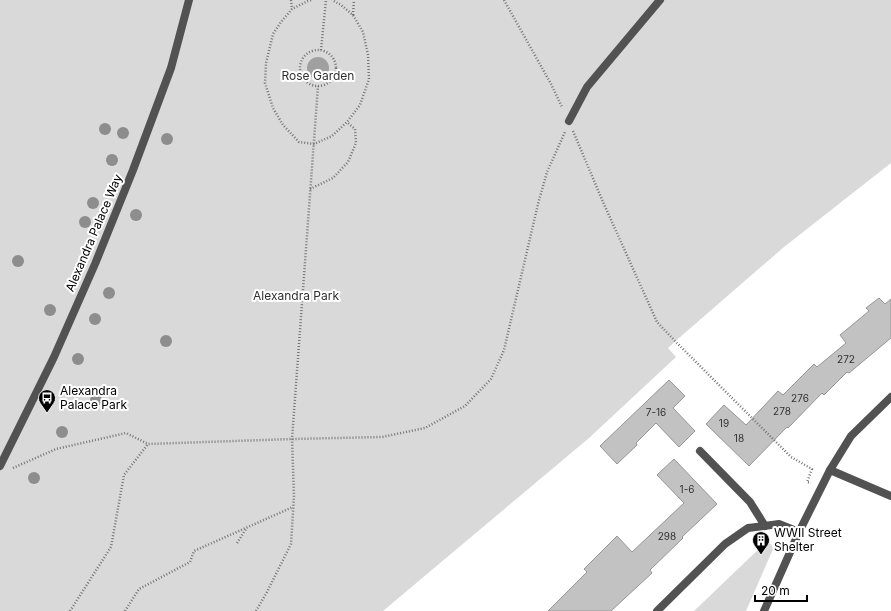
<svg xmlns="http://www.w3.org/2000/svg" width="891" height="611" font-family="Inter,sans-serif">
<rect width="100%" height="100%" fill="#fff"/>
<g fill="#d9d9d9">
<path d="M0,0H891V163L784,247L679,338L668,348L676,357L589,438L383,611H0Z"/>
<path d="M765,543H768L771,544L773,549L746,611H694Z"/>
</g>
<circle fill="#a0a0a0" cx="318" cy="68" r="11"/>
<g fill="#c2c2c2" stroke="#969696">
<path d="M879,298L885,304L891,299V338L849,373L847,372L824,395L822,393L788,428L787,427L749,466L706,424L724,405L746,425L778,391L783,395L814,364L817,367L846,343L840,335L869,311L866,308Z"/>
<path d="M669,380L685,396L673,408L695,431L679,447L656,423L636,443L637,445L617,464L600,446Z"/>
<path d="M674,459L717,504L682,537L683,538L650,570L652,573L611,611H548L587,572L584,569L617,536L632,552L684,503L657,475Z"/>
</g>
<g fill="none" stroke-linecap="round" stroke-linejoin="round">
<g stroke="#747474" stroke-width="2.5" stroke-dasharray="1 2" stroke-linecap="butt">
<path d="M291,0L292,9"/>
<path d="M311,0L308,1L292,9L281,22L273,34L266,63L265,83L273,108L283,125L299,142L314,144L332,136L347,122L360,105L369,79L368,55L363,32L353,15L341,5L332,0"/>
<path d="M504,0L551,84L562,107"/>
<path d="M353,15L354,0"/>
<circle cx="318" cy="68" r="18"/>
<path d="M321,50L326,0"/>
<path d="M573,131L603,202L657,322L675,341L791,457L812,469L807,482L811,483"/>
<path d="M310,189L333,178L348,162L356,143L355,129L347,122"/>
<path d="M13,468L56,449L126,433L148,444L292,439L382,437L425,428L465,406L491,379L504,350L538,204L547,172L565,132"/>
<path d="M237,543L246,529"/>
<path d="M70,611L111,547L124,475L148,444"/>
<path d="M125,611L139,589L190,562L194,551L293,507"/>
<path d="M256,611L267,592L291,544L294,496L292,439L318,86"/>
</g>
<g stroke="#525252" stroke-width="8">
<path d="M569,121L587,87L660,0"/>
<path d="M700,451L750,502L765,526"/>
</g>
<g stroke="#525252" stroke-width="8">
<path d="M830,470L891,496"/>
<path d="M657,611L725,544L748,528L779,524L799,532"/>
</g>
<g stroke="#525252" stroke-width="8">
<path d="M0,466L54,357L95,264L133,170L171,68L189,0"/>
<path d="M764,611L799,532L830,470L851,436L891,397"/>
</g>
</g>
<g fill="#8d8d8d">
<circle cx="105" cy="129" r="6"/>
<circle cx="123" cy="133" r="6"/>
<circle cx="167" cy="139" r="6"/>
<circle cx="112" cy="160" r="6"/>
<circle cx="93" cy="203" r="6"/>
<circle cx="136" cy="215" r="6"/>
<circle cx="85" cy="222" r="6"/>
<circle cx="18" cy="261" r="6"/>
<circle cx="109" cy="293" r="6"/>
<circle cx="50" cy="310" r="6"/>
<circle cx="95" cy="319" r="6"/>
<circle cx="166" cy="341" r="6"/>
<circle cx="78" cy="359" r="6"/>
<circle cx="96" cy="400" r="6"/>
<circle cx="62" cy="432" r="6"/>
<circle cx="34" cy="478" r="6"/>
</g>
<defs>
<g id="bus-pin" transform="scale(0.9)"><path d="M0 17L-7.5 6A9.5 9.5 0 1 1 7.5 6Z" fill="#000" stroke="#fff"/><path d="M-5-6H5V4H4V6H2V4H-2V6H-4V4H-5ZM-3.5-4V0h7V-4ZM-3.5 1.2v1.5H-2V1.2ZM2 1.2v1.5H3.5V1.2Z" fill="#fff"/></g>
<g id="building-pin" transform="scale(0.9)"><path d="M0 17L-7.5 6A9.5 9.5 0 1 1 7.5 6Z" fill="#000" stroke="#fff"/><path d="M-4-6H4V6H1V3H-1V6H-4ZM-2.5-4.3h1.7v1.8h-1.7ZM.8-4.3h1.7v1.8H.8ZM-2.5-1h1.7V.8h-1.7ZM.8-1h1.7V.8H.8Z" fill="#fff"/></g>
</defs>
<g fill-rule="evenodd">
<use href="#bus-pin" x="47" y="398"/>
<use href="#building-pin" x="761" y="540"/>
</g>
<g text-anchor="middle" stroke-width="4" stroke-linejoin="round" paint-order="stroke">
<g font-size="10" fill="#303030">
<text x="846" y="363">272</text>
<text x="800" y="402">276</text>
<text x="782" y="415">278</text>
<text x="656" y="416">7-16</text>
<text x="724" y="427">19</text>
<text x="739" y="442">18</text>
<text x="687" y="493">1-6</text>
<text x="667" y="540">298</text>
</g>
<g font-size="12" fill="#303030" stroke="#fff">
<text x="318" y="80">Rose Garden</text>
<text x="296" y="300">Alexandra Park</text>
</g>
<g font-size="12" fill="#000" stroke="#fff">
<text transform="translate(94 233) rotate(-67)" y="4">Alexandra Palace Way</text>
</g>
<g font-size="12" fill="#000" stroke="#fff" text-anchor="start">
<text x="60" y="395">Alexandra<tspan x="60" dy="14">Palace Park</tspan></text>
<text x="774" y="537">WWII Street<tspan x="774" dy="14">Shelter</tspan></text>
</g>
</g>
<path d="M755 595v6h52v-6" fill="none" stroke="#000000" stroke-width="2"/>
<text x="761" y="595" font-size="12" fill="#000000" stroke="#ffffff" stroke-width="3" paint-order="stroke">20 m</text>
</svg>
